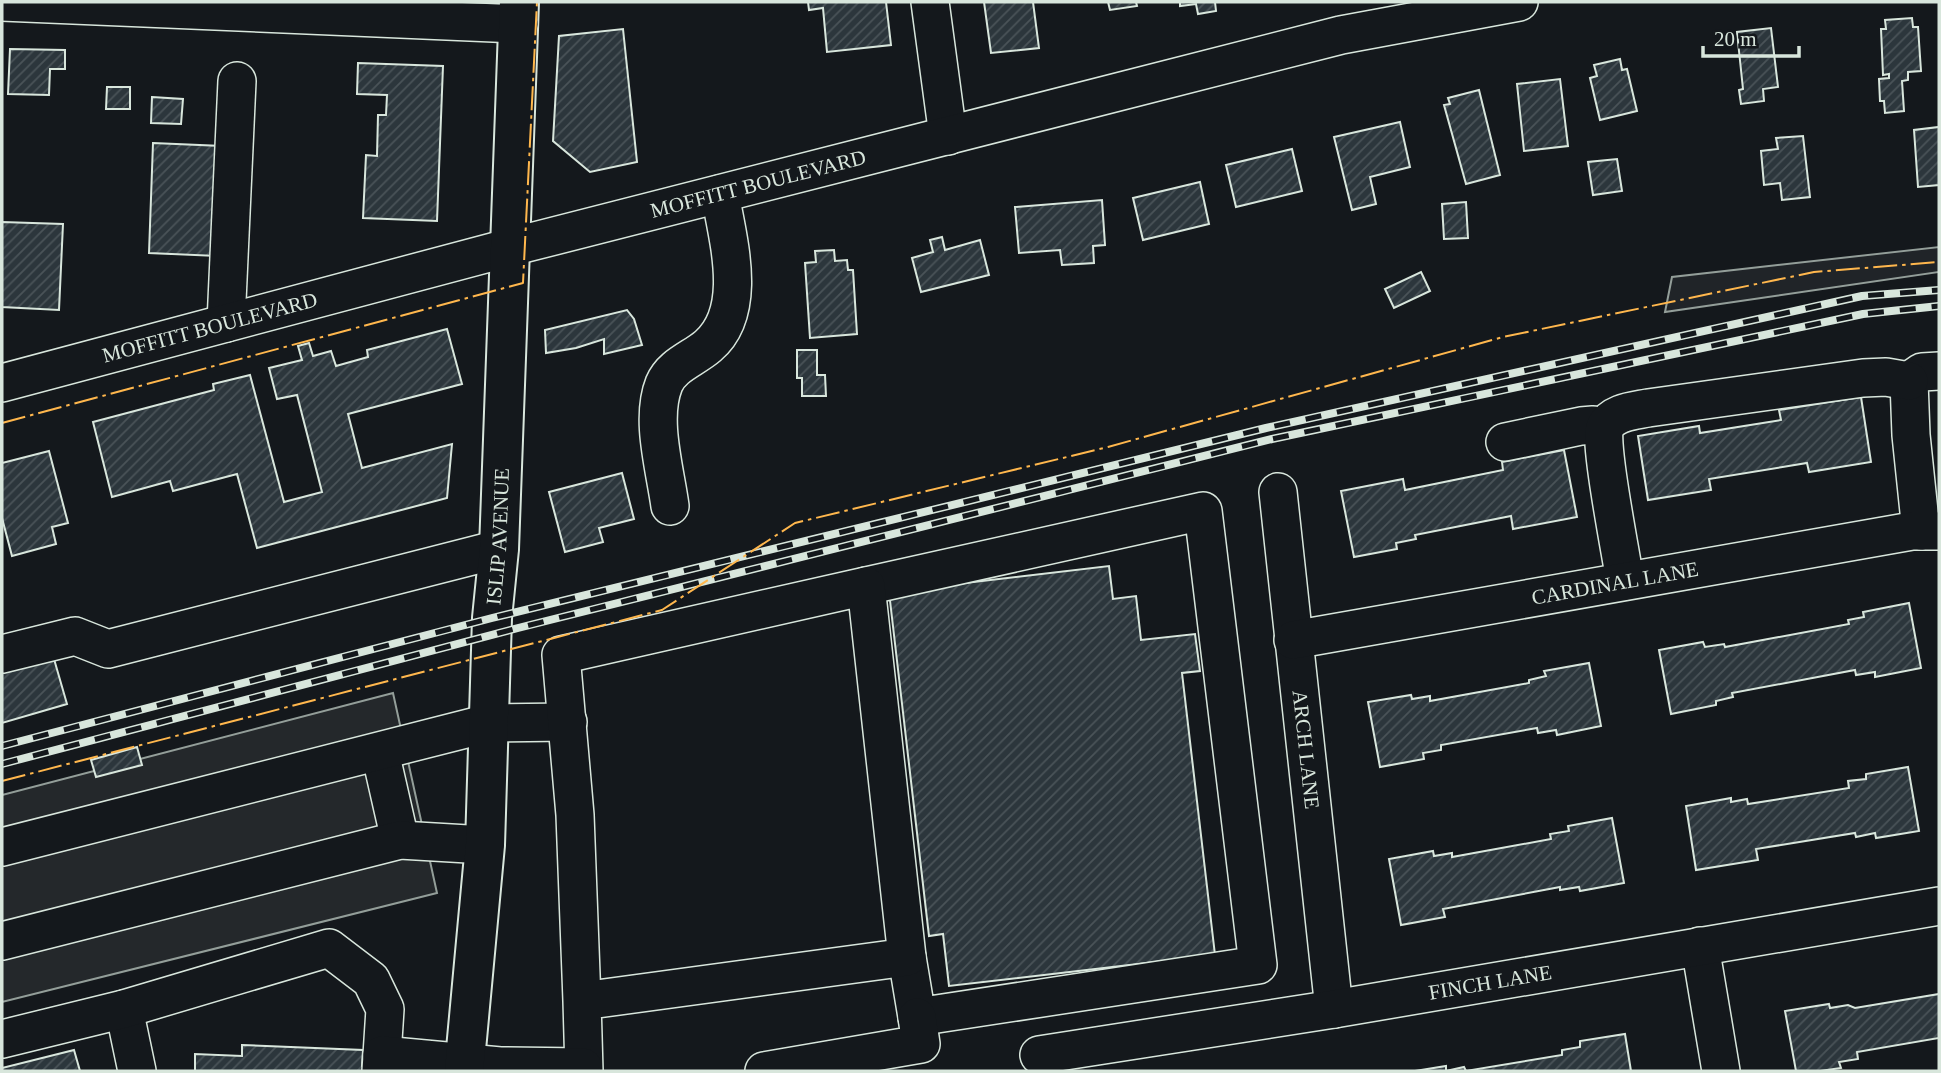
<svg xmlns="http://www.w3.org/2000/svg" width="1941" height="1073" font-family="'Times New Roman',serif">
<defs>
<pattern id="building-hatch" width="6" height="6" patternUnits="userSpaceOnUse" patternTransform="scale(1.75)"><rect width="6" height="6" fill="#2c363c"/><path d="M-1 1l2-2M0 6l6-6M5 7l2-2" fill="none" stroke="#4a5358"/></pattern>
</defs>
<rect width="100%" height="100%" fill="#14181c"/>
<path fill="#202428" stroke="#939e99" stroke-width="2" d="M1939,247V272L1665,312L1672,277Z"/>
<path fill="#24282b" stroke="#939e99" stroke-width="2" d="M393,693L437,893L2,1002V795Z"/>
<g fill="url(#building-hatch)" stroke="#d8e6dc" stroke-width="2">
<path d="M808,2H886L891,45L827,52L823,8L809,10Z"/>
<path d="M984,2H1033L1039,48L991,53Z"/>
<path d="M1108,2H1136L1137,6L1110,10Z"/>
<path d="M1180,2H1215L1216,11L1198,14L1196,4L1180,6Z"/>
<path d="M1912,18L1913,27H1918L1921,71L1908,72V80L1902,81L1904,111L1885,113L1884,101H1880L1879,79L1889,78V74L1883,75L1881,29H1886L1885,20Z"/>
<path d="M1771,28L1778,87L1763,89L1764,101L1741,104L1739,90L1743,89L1737,32Z"/>
<path d="M623,29L637,162L590,172L553,141L559,36Z"/>
<path d="M10,49L65,50V69H50L49,95L8,94Z"/>
<path d="M1620,59L1622,70L1627,69L1637,111L1600,120L1590,78L1597,76L1594,65Z"/>
<path d="M358,63L443,66L437,221L363,218L366,155L377,156L378,115H386L387,95L357,94Z"/>
<path d="M1560,79L1568,146L1524,151L1517,84Z"/>
<path d="M107,87H130V109H106Z"/>
<path d="M1479,90L1500,175L1466,184L1444,105L1450,104L1448,98Z"/>
<path d="M152,97L183,99L181,124L151,123Z"/>
<path d="M1400,122L1410,167L1370,177L1376,204L1352,210L1334,137Z"/>
<path d="M1939,127V185L1918,187L1914,130Z"/>
<path d="M1803,136L1810,197L1782,200L1780,183L1764,185L1761,151L1778,149L1776,138Z"/>
<path d="M153,143L222,146L217,256L149,253Z"/>
<path d="M1292,149L1302,191L1236,207L1226,165Z"/>
<path d="M1617,159L1622,191L1593,195L1588,162Z"/>
<path d="M1200,182L1209,224L1143,240L1133,198Z"/>
<path d="M1102,200L1105,245L1093,246L1094,263L1062,265L1060,250L1019,253L1015,207Z"/>
<path d="M1466,202L1468,238L1444,239L1442,204Z"/>
<path d="M2,222L63,224L59,310L2,307Z"/>
<path d="M942,237L945,250L980,240L989,275L921,292L912,258L933,252L930,240Z"/>
<path d="M834,250L835,261L847,260L848,270H853L857,334L810,338L805,263L816,262L815,251Z"/>
<path d="M1421,272L1430,291L1394,308L1385,289Z"/>
<path d="M627,310L634,319L642,345L604,354V339L576,348L546,353L545,330Z"/>
<path d="M447,329L462,384L348,414L362,468L452,444L447,498L257,548L237,474L173,491L170,481L112,497L93,422L214,390L213,384L250,375L284,502L322,492L297,395L277,399L269,368L302,360L298,346L309,343L313,356L331,351L336,366L368,357L367,350Z"/>
<path d="M797,350H817V375H825L826,396H802V378H797Z"/>
<path d="M1861,397L1871,462L1809,472L1807,463L1709,479L1711,490L1648,500L1638,436L1699,426L1700,433L1781,420L1779,410Z"/>
<path d="M1564,450L1577,517L1513,529L1511,516L1415,535L1416,539L1396,543L1397,549L1354,557L1341,491L1403,479L1405,490L1503,470L1502,462Z"/>
<path d="M49,451L68,523L52,527L56,544L12,556L2,518V463Z"/>
<path d="M622,473L634,519L599,528L603,542L565,552L549,492Z"/>
<path d="M1109,566L1113,599L1136,596L1141,640L1195,634L1200,671L1182,673L1215,955L949,986L943,934L929,936L889,592Z"/>
<path d="M1909,603L1921,668L1875,677V672L1856,675L1855,670L1732,693L1733,697L1716,701V705L1671,714L1659,650L1703,642L1705,647L1724,644L1725,647L1849,624L1848,620L1864,617L1863,612Z"/>
<path d="M54,659L67,704L2,723V673Z"/>
<path d="M1589,663L1601,726L1557,735L1556,730L1538,733L1537,728L1441,745V750L1423,753L1424,759L1380,767L1368,702L1411,695L1412,699L1430,696V701L1529,683V680L1546,676L1544,671Z"/>
<path d="M137,747L142,765L96,777L91,760Z"/>
<path d="M1908,767L1919,831L1876,838L1875,833L1856,837L1855,833L1756,849L1758,860L1696,870L1686,806L1731,798V802L1747,799L1748,804L1849,788L1848,781L1866,779V774Z"/>
<path d="M1612,818L1624,883L1580,891L1579,887L1560,890V887L1443,909L1445,917L1401,925L1389,859L1433,851L1434,856L1452,853V857L1551,839L1550,834L1569,831L1568,826Z"/>
<path d="M1939,994V1038L1857,1052L1858,1059L1839,1062L1841,1068L1820,1071H1796L1785,1011L1829,1004L1830,1008L1848,1005L1855,1008Z"/>
<path d="M1625,1034L1631,1071H1415L1446,1066V1071L1464,1067L1466,1071L1562,1055V1050L1580,1047V1041Z"/>
<path d="M242,1045L363,1050L362,1066L369,1071H195V1054L242,1056Z"/>
<path d="M74,1050L80,1071H2V1068Z"/>
</g>
<g fill="none" stroke-linecap="round" stroke-linejoin="round">
<g stroke="#d8e6dc" stroke-width="40">
<g id="minor">
<path d="M2,2L519,24"/>
<path d="M930,2L948,136"/>
<path d="M226,323L237,81"/>
<path id="s1" d="M2,383L511,247L1341,35L1519,2"/>
<path d="M1505,442L1581,426L1593,425L1603,429"/>
<path id="s2" d="M1278,492L1334,1009"/>
<path d="M670,506C665,469 650,419 664,384C672,365 693,359 708,346C749,311 728,240 720,194"/>
<path d="M1921,531L1911,435L1909,381L1922,372L1939,371"/>
<path d="M1625,581C1622,559 1598,439 1605,427C1613,412 1633,411 1648,408L1863,378L1886,377L1909,381"/>
<path d="M866,586L1203,511L1258,965L917,1017L907,957"/>
<path id="s3" d="M1293,640L1912,531H1939"/>
<path d="M2,654L75,636L108,649L499,549"/>
<path d="M380,752L400,840"/>
<path d="M2,847L489,723L568,722"/>
<path d="M2,941L400,840L485,845"/>
<path d="M1700,946L1721,1071"/>
<path d="M582,1001L575,815L561,655L866,586L907,957L582,1001L584,1071"/>
<path d="M124,1009L137,1071"/>
<path d="M2,1039L124,1009L329,948L371,980L385,1009L381,1071"/>
<path d="M382,1055L500,1066L583,1067"/>
<path id="s4" d="M1039,1055L1334,1009L1939,906"/>
<path d="M764,1071L921,1044L917,1017"/>
</g>
</g>
<g stroke="#d8e6dc" stroke-width="42">
<g id="major">
<path id="s5" d="M464,1071L485,845L492,618L499,549L519,2"/>
</g>
</g>
<use href="#minor" stroke="#14181c" stroke-width="37"/>
<use href="#major" stroke="#14181c" stroke-width="38"/>
<g stroke="#d8e6dc" stroke-width="8">
<g id="rail">
<path d="M2,746L492,618L1266,428L1862,296L1939,290"/>
<path d="M2,764L518,628L1272,439L1863,314L1939,306"/>
</g>
</g>
<use href="#rail" stroke="#14181c" stroke-width="5" stroke-dasharray="16" stroke-linecap="butt"/>
<g stroke="#ffb74d" stroke-width="2" stroke-dasharray="24 5 3.5 5" stroke-linecap="butt">
<path d="M2,423L523,283L537,2"/>
<path d="M2,781L662,610L795,523L1108,447L1503,337L1814,272L1939,262"/>
</g>
</g>
<g text-anchor="middle" stroke-width="5" stroke-linejoin="round" paint-order="stroke">
<g font-size="21" fill="#d8e6dc" stroke="#14181c">
<text dy="7" stroke="none"><textPath href="#s1" startOffset="782">MOFFITT BOULEVARD</textPath></text>
<text dy="7" stroke="none"><textPath href="#s1" startOffset="215">MOFFITT BOULEVARD</textPath></text>
<text dy="7" stroke="none"><textPath href="#s5" startOffset="536">ISLIP AVENUE</textPath></text>
<text dy="7" stroke="none"><textPath href="#s3" startOffset="327">CARDINAL LANE</textPath></text>
<text dy="7" stroke="none"><textPath href="#s2" startOffset="259">ARCH LANE</textPath></text>
<text dy="7" stroke="none"><textPath href="#s4" startOffset="457">FINCH LANE</textPath></text>
</g>
</g>
<rect width="1941" height="1073" fill="none" stroke="#d8e6dc" stroke-width="7"/>
<path d="M1703 46v10h96v-10" fill="none" stroke="#d8e6dc" stroke-width="3.5"/>
<text x="1714" y="46" font-size="21" fill="#d8e6dc" stroke="#14181c" stroke-width="5" paint-order="stroke">20 m</text>
</svg>
